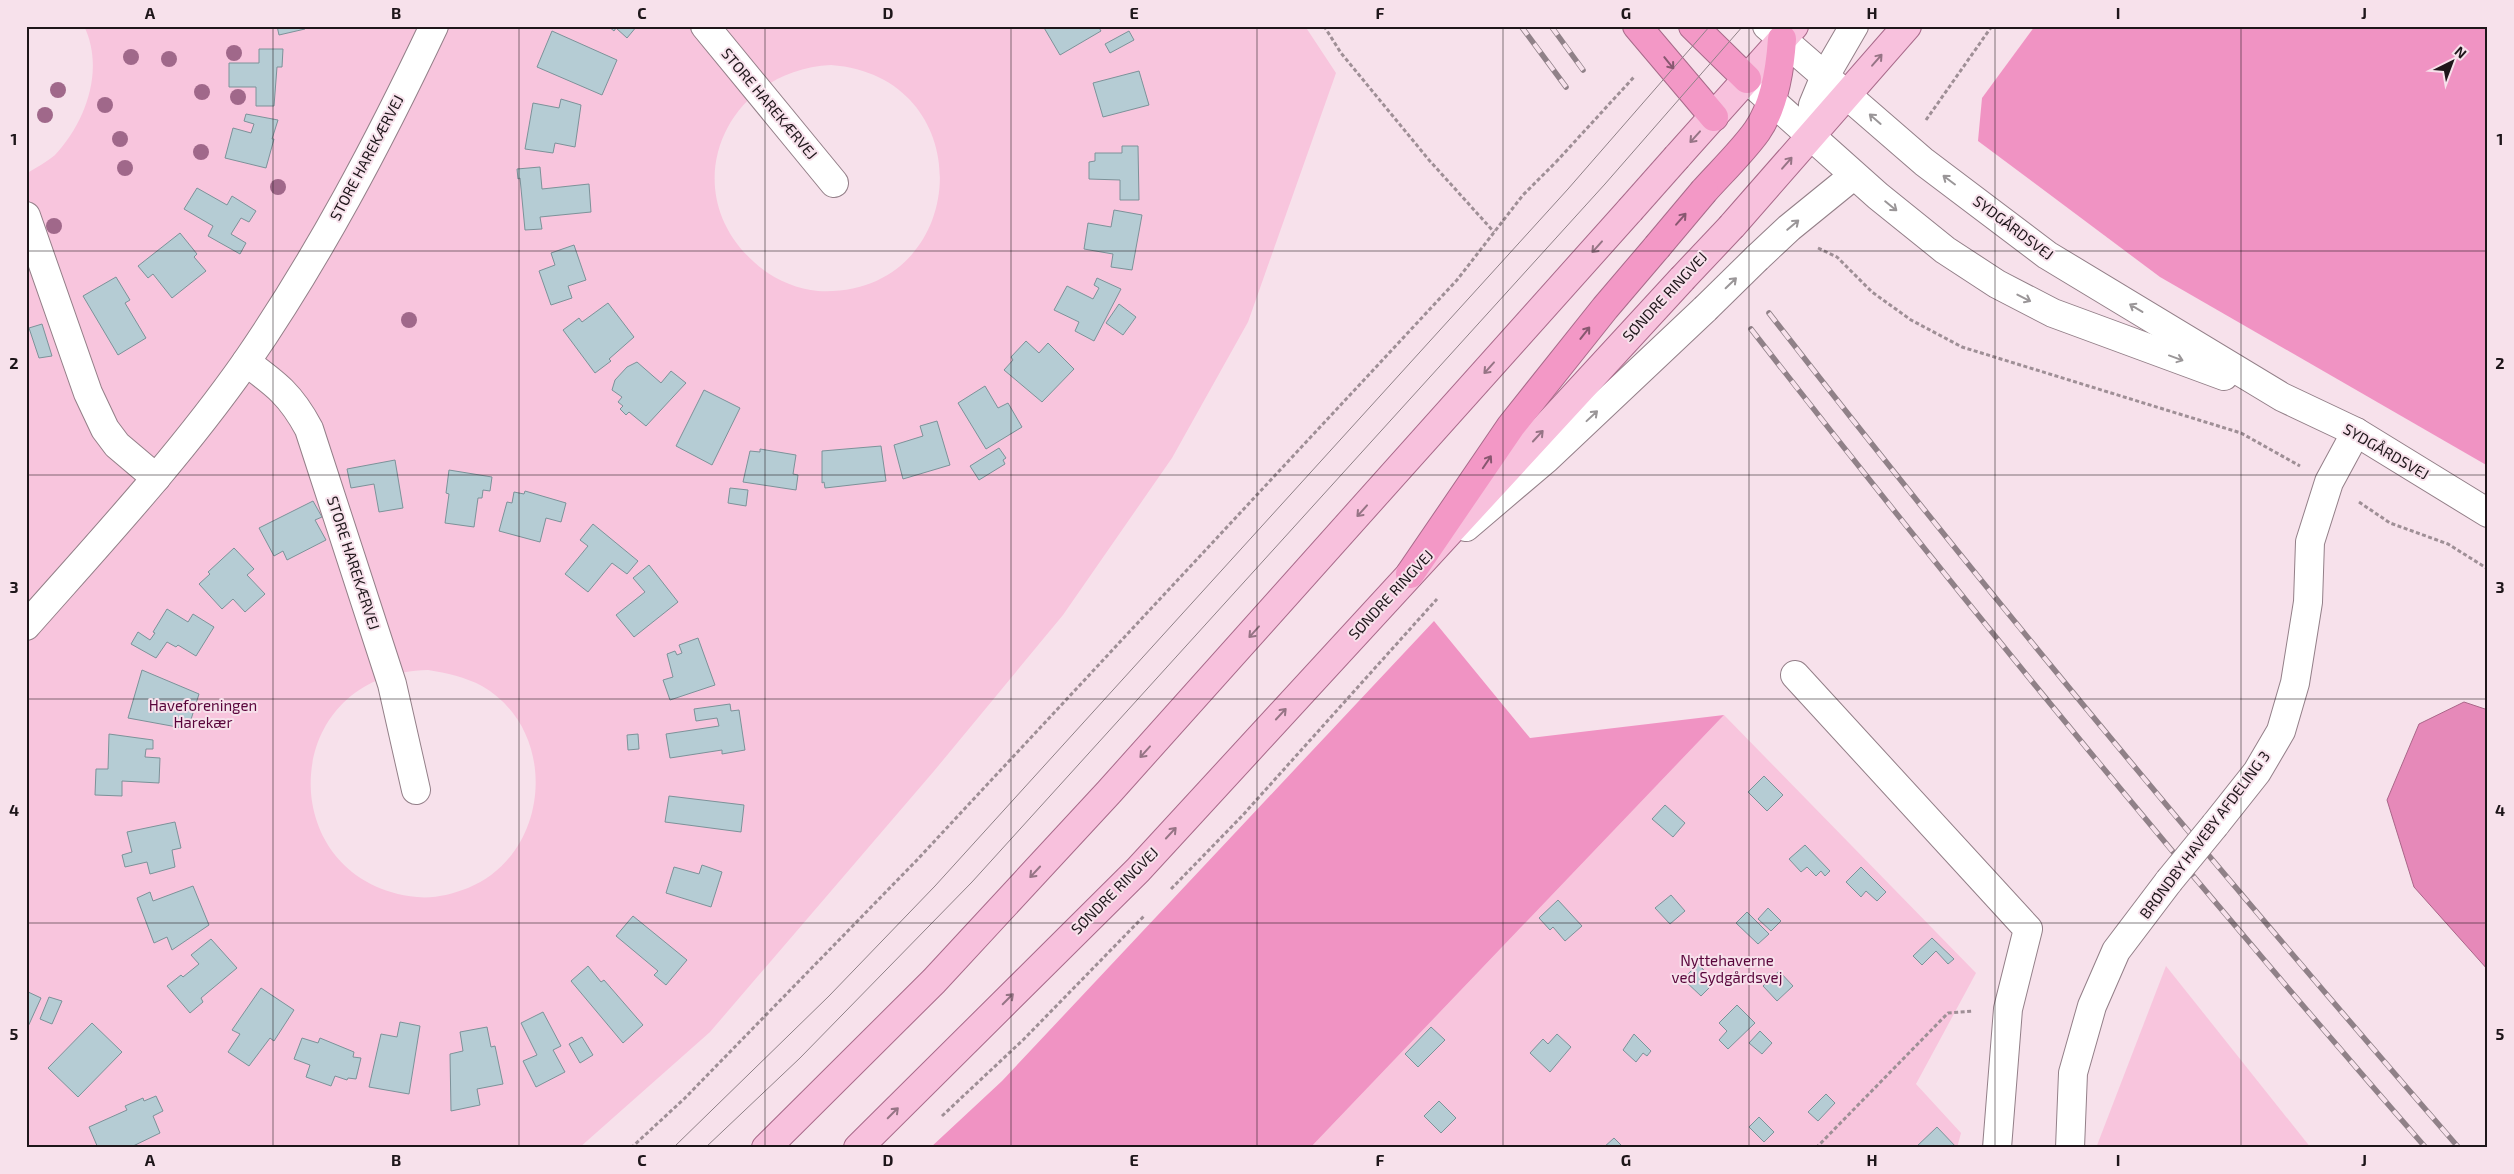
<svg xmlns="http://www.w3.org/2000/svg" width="2514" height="1174" font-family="'Exo 2',sans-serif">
<rect width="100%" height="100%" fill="#f7e1eb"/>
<g fill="#f8c5dd" fill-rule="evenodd">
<path d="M84,26H1305L1336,73L1248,322L1172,458L1063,615L934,771L710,1032L579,1148H26V174C35,168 47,162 55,155C86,122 105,69 84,26ZM831,65C986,77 970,299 818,291C795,289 771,278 754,262C673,189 726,70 831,65ZM428,670C447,673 465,677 482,686C560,731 551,854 468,888C453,894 433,899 417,897C271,882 276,673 428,670Z"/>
<path d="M1724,715L1976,973L1916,1084L1961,1133L1957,1148H1310Z"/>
<path d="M2166,966L2311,1148H2096Z"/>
</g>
<g fill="#f093c3">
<path d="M2035,26H2488V466L2160,277L1978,141L1982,98Z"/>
<path d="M1434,621L1530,738L1724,715L1310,1148H930L1002,1081Z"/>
</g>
<path fill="#e689b9" stroke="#aa6689" d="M2464,702L2488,710V970L2414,887L2387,800L2419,724Z"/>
<g fill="#b5ccd4" stroke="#7c9299">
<path d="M277,26H305V29L279,35Z"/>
<path d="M608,26H637L627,38L616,28L614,31Z"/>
<path d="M1043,26H1098L1101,31L1060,55Z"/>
<path d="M552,31L617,60L602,95L537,67Z"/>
<path d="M1129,31L1134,40L1110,53L1105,44Z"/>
<path d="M259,49H283L282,67H277L274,106H256V87H229V63H259Z"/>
<path d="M1139,71L1149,105L1103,117L1093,83Z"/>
<path d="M561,99L581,105L575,147L555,143L553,153L525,149L533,103L559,108Z"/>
<path d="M246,114L278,120L272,139H274L266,168L225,158L233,128L251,133L254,124L244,121Z"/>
<path d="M1122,146H1138L1139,200H1120V180L1089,179V162L1095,161V153H1122Z"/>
<path d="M540,167L542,189L589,184L591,212L540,217L542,229L525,230L520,178L518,179L517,169Z"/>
<path d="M197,188L227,205L232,196L256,211L249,222L241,218L231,234L246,243L240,254L208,236L213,226L184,209Z"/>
<path d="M1114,210L1142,215L1132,270L1111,267L1113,254L1084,249L1088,223L1111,227Z"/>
<path d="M180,233L197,254L194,257L206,271L172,298L153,274L148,278L138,266Z"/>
<path d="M574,245L586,280L568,286L572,298L551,305L539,271L555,265L551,253Z"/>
<path d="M116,277L130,300L125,303L146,338L118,355L83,296Z"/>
<path d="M1097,278L1121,289L1094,341L1075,331L1079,322L1054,310L1067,286L1093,299L1099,288L1094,285Z"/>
<path d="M608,303L634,337L609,359L611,361L595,373L563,330L579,318L582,322Z"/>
<path d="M1119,304L1136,317L1123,335L1106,323Z"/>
<path d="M42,324L52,356L39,358L29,328Z"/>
<path d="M1026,341L1039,353L1048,343L1074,369L1042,402L1004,370L1013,360L1011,357Z"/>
<path d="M637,362L661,383L671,371L686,383L646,426L629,412L626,415L620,409L623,406L618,402L622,397L612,390L615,380L627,367Z"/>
<path d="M985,386L998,408L1008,403L1022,427L986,449L958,403Z"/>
<path d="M704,390L740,408L712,465L676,446Z"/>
<path d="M937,421L950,465L903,479L894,445L923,436L920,426Z"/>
<path d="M881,446L886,481L825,488L824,482L822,483V451Z"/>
<path d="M999,448L1006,458L1003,460L1005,464L979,480L970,466Z"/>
<path d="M760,449L796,455L793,474L798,475L796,490L743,482L750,451L760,452Z"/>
<path d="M395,460L403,508L379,512L374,484L351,488L347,469Z"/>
<path d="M449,470L492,477L490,491L483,490L482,498H478L474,527L445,523L449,494L446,493Z"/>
<path d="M730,488L748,490L746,506L728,503Z"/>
<path d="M525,491L566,503L561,522L546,518L540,542L499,531L507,502L512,503L514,492L524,494Z"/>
<path d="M313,501L322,517L315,520L326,540L287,560L283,551L274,556L259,528Z"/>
<path d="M593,524L638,561L627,574L612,563L588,592L565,574L588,546L580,540Z"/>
<path d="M234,548L254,569L247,575L265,594L245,612L233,599L222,609L199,584L210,574L208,572Z"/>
<path d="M649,565L678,602L634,637L616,615L645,592L633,578Z"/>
<path d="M167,609L188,622L193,614L214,627L196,656L178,645L176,647L167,642L156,658L131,644L138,632L150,640L155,633L153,632Z"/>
<path d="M698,638L715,685L670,700L663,680L673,677L667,654L675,651L677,655L682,653L679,645Z"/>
<path d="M142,670L199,694L188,729L128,718Z"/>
<path d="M730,704L731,711L739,710L745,750L722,754V750L670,758L666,734L719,726L717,718L696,721L694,709Z"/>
<path d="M109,734L153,740V749H146L145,757L160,758L159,783L122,781V796L95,795L96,769H108Z"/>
<path d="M638,734L639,749L628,750L627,735Z"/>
<path d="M1764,776L1783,795L1767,811L1748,792Z"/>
<path d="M669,796L744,805L741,832L665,822Z"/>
<path d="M1665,805L1685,823L1673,837L1652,819Z"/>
<path d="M175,822L181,848L172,850L175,867L150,874L147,862L125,867L122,855L132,852L127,832Z"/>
<path d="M1805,845L1830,871L1825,876L1821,871L1816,876L1807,867L1801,872L1789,859Z"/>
<path d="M702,865L722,872L711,907L666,893L674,867L699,874Z"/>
<path d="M1861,867L1886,892L1877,901L1866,891L1861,897L1846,882Z"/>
<path d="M193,886L209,925L172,950L167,937L154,943L137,898L150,892L153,901Z"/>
<path d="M1671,895L1685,911L1670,924L1655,908Z"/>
<path d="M1558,900L1582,926L1565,941L1553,927L1550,930L1539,918Z"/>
<path d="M1768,908L1781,921L1771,931L1758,919Z"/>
<path d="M1747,912L1769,934L1758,944L1736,923Z"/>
<path d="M633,916L687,960L666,985L654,975L658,971L616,936Z"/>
<path d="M1932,938L1954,959L1948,964L1936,951L1922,965L1913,956Z"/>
<path d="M211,939L237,968L201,998L203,1002L190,1013L167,986L181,975L183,977L199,964L191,955Z"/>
<path d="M1698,964L1715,982L1701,996L1683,979Z"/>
<path d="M588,966L601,982L604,980L643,1025L623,1043L571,981Z"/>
<path d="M1779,971L1793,986L1777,1001L1763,986Z"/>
<path d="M261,988L294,1010L274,1041L270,1038L249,1066L228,1052L240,1034L232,1030Z"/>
<path d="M26,991L41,998L26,1031Z"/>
<path d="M49,997L62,1001L52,1024L40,1019Z"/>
<path d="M1737,1005L1755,1023L1728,1049L1719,1040L1727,1031L1719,1023Z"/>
<path d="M543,1012L561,1046L553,1050L565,1072L536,1087L523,1061L537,1055L521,1023Z"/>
<path d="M400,1022L420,1026L409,1094L369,1087L381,1034L397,1037Z"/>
<path d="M92,1023L122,1052L78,1097L48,1068Z"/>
<path d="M487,1027L491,1047L495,1046L503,1084L477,1089L480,1105L451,1111L450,1054L463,1051L460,1032Z"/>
<path d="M1431,1027L1445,1040L1418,1067L1405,1054Z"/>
<path d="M1760,1031L1772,1043L1762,1054L1749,1043Z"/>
<path d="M1557,1034L1571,1047L1550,1072L1530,1053L1543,1039L1548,1044Z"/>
<path d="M1634,1034L1651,1051L1647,1056L1643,1053L1636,1062L1623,1050Z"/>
<path d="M582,1037L593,1055L580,1063L569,1044Z"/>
<path d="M302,1038L318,1043L320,1038L354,1052L353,1057L361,1058L356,1079L348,1078L347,1080L335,1076L331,1086L306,1077L310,1065L294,1059Z"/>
<path d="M1826,1094L1835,1103L1818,1121L1808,1112Z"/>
<path d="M156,1096L163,1111L153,1116L160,1133L129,1148H98L89,1127L127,1110L125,1106L143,1098L144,1101Z"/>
<path d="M1439,1101L1456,1118L1441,1133L1424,1116Z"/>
<path d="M1759,1117L1774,1132L1764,1142L1749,1127Z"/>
<path d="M1937,1127L1957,1148H1915Z"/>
<path d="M1614,1138L1624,1148H1603Z"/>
</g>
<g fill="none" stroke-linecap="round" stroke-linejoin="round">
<g stroke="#937f88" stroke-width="30">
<g id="minor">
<path d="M705,26L834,183"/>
<path d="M1767,26L1924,162L2047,255L2282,397L2356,432L2488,513"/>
<path d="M1747,79L1878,196L1945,250L1997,284L2053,313L2224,376"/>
<path d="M1811,137L1813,105L1825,76L1854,26"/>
<path d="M26,216L88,393L105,429L117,445L156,478"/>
<path d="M1757,258L1789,228L1853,176"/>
<path d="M246,362C276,384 291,395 309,429L392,684L416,790"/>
<path d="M1466,527L1546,459L1705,309"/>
<path d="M26,626C102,540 180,456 246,362C319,256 379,142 434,26"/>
<path d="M1795,675L2028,929L2008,1009L1997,1148"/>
<path d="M2215,825L2257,772L2281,731L2295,683L2308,602L2310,542L2329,482L2356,432"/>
<path d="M2070,1148L2073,1073L2092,1006L2116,951L2169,881"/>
</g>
</g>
<g stroke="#a86a8a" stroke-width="30">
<g id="major">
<path d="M1677,157L1794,26"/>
<path d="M1732,226L1907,26"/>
<path d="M766,1148L934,981L1109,792L1630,210"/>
<path d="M858,1148L1138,870L1682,279"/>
</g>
</g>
<g stroke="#a86a8a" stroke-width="30">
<g id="highway">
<path d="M1637,26L1714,117"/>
<path d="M1693,26L1747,79"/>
<path d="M1704,191C1721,172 1742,152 1757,131C1775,105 1780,69 1782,39"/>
<path d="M1410,574L1511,426L1605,308L1657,247"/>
</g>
</g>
<g stroke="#9f8f96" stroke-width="3" stroke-dasharray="4 2.5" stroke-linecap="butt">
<path d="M1324,26L1341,53L1429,160L1494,232"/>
<path d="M1926,120L1992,26"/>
<path d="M1818,248L1837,257L1872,292L1911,320L1962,347L2241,433L2300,466"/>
<path d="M2359,502L2390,523L2448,544L2488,569"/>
<path d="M1171,889L1242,816L1437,599"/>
<path d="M942,1116L1024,1039L1145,915"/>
<path d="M631,1148L685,1098L916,861L1457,280L1523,195L1556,162"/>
<path d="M1816,1148L1948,1013L1973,1011"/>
</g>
<use href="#minor" stroke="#fff" stroke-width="28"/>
<use href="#major" stroke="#f8c1dd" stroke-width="28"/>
<use href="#highway" stroke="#f398c6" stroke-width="28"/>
<g stroke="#908188" stroke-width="1">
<path d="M673,1148L829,996L935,886L1568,189L1710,26"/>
<path d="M705,1148L800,1058L972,882L1605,184L1743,26"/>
</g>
<g stroke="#908188" stroke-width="5.5">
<g id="rail">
<path d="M1521,26L1566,87"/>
<path d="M1551,26L1583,70"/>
<path d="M1769,313C1990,598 2222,875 2459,1148"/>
<path d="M1751,329C1968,608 2193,881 2426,1148"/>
</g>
</g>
<use href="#rail" stroke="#f7e1eb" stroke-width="4" stroke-dasharray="11" stroke-linecap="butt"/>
<g stroke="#937f88" stroke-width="30" stroke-linecap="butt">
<g id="minor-bridge">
<path d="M1705,309L1757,258"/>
<path d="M2169,881L2215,825"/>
</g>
</g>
<g stroke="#a86a8a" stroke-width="30" stroke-linecap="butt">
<g id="major-bridge">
<path d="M1630,210L1677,157"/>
<path d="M1682,279L1732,226"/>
</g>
</g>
<g stroke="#a86a8a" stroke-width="30" stroke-linecap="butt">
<path id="highway-bridge" d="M1657,247L1704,191"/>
</g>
<path stroke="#9f8f96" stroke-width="3" stroke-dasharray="4 2.5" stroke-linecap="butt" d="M1556,162L1634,77"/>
<use href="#minor-bridge" stroke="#fff" stroke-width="28"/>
<use href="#major-bridge" stroke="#f8c1dd" stroke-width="28"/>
<use href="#highway-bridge" stroke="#f398c6" stroke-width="28"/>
</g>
<g fill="#a0688a">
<circle cx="234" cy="53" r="8"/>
<circle cx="131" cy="57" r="8"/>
<circle cx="169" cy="59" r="8"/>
<circle cx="58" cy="90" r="8"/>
<circle cx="202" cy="92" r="8"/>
<circle cx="238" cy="97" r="8"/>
<circle cx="105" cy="105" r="8"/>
<circle cx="45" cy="115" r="8"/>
<circle cx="120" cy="139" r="8"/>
<circle cx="201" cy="152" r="8"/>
<circle cx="125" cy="168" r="8"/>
<circle cx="278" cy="187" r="8"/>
<circle cx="54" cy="226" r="8"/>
<circle cx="409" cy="320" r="8"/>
</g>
<defs><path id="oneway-shaft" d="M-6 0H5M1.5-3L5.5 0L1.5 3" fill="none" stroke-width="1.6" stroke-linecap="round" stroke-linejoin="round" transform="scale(1.25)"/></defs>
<g stroke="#967485">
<use href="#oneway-shaft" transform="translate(1877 60) rotate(-49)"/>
<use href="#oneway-shaft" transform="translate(1695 137) rotate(132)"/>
<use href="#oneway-shaft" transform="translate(1787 163) rotate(-49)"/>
<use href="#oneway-shaft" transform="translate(1597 247) rotate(132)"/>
<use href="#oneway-shaft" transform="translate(1489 368) rotate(132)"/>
<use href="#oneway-shaft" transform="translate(1538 436) rotate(-47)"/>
<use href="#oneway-shaft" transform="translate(1362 511) rotate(132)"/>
<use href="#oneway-shaft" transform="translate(1254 632) rotate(132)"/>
<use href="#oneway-shaft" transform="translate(1281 714) rotate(-47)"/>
<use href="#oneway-shaft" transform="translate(1145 752) rotate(132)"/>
<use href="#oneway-shaft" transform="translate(1171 833) rotate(-47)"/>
<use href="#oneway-shaft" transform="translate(1035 872) rotate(133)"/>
<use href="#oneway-shaft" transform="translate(1008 999) rotate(-45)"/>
<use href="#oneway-shaft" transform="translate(893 1113) rotate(-45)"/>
</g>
<g stroke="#885770">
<use href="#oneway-shaft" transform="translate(1669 63) rotate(51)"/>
<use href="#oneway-shaft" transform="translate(1681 219) rotate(-49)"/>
<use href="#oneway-shaft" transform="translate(1585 333) rotate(-52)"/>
<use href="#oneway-shaft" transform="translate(1487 462) rotate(-56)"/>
</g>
<g stroke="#9a9698">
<use href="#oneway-shaft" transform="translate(1875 119) rotate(-139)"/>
<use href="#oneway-shaft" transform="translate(1949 180) rotate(-143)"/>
<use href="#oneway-shaft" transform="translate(1891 206) rotate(39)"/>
<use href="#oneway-shaft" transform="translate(1793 225) rotate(-40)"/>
<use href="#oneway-shaft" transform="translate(1731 283) rotate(-44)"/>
<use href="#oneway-shaft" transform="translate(2024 298) rotate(27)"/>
<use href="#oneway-shaft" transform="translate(2136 308) rotate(-149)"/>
<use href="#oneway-shaft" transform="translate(2176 358) rotate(20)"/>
<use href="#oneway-shaft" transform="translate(1592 416) rotate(-43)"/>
</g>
<path fill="none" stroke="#1e161a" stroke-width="1" stroke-opacity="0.55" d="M273,26V1148M519,26V1148M765,26V1148M1011,26V1148M1257,26V1148M1503,26V1148M1749,26V1148M1995,26V1148M2241,26V1148M26,251H2488M26,475H2488M26,699H2488M26,923H2488"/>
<g text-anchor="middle" stroke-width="4" stroke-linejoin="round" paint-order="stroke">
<g font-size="15" fill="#1e161a" stroke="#f7e1eb">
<text transform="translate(769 104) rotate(50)" y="5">STORE HAREKÆRVEJ</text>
<text transform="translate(367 158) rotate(-62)" y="5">STORE HAREKÆRVEJ</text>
<text transform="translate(2013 228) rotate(37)" y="5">SYDGÅRDSVEJ</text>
<text transform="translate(1665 297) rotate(-47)" y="5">SØNDRE RINGVEJ</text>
<text transform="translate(2386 452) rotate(30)" y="5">SYDGÅRDSVEJ</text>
<text transform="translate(353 563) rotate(72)" y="5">STORE HAREKÆRVEJ</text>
<text transform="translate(1391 595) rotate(-47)" y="5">SØNDRE RINGVEJ</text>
<text transform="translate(2205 835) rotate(-53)" y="5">BRØNDBY HAVEBY AFDELING 3</text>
<text transform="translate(1115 891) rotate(-45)" y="5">SØNDRE RINGVEJ</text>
</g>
<g font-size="15" fill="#59053b" stroke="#f7e1eb">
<text x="203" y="711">Haveforeningen<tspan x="203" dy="17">Harekær</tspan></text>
<text x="1727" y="966">Nyttehaverne<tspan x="1727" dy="17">ved Sydgårdsvej</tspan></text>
</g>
</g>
<rect width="2514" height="1174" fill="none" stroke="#f7e1eb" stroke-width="55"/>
<g transform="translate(2452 62) rotate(42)" stroke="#f7e1eb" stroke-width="4" paint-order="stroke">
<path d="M0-4L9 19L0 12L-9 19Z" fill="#1e161a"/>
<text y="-8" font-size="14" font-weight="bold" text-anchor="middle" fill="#1e161a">N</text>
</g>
<rect x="28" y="28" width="2458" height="1118" fill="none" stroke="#1e161a" stroke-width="2"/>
<g font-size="16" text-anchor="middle" font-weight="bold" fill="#1e161a">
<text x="150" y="19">A</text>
<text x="396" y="19">B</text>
<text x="642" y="19">C</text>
<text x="888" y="19">D</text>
<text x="1134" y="19">E</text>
<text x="1380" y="19">F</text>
<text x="1626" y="19">G</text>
<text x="1872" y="19">H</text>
<text x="2118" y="19">I</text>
<text x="2364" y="19">J</text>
<text x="14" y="145">1</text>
<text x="2500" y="145">1</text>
<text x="14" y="369">2</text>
<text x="2500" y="369">2</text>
<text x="14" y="593">3</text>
<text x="2500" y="593">3</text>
<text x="14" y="816">4</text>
<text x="2500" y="816">4</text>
<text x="14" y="1040">5</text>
<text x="2500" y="1040">5</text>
<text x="150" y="1166">A</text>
<text x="396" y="1166">B</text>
<text x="642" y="1166">C</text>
<text x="888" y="1166">D</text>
<text x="1134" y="1166">E</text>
<text x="1380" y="1166">F</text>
<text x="1626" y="1166">G</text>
<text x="1872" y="1166">H</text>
<text x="2118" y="1166">I</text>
<text x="2364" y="1166">J</text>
</g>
</svg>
